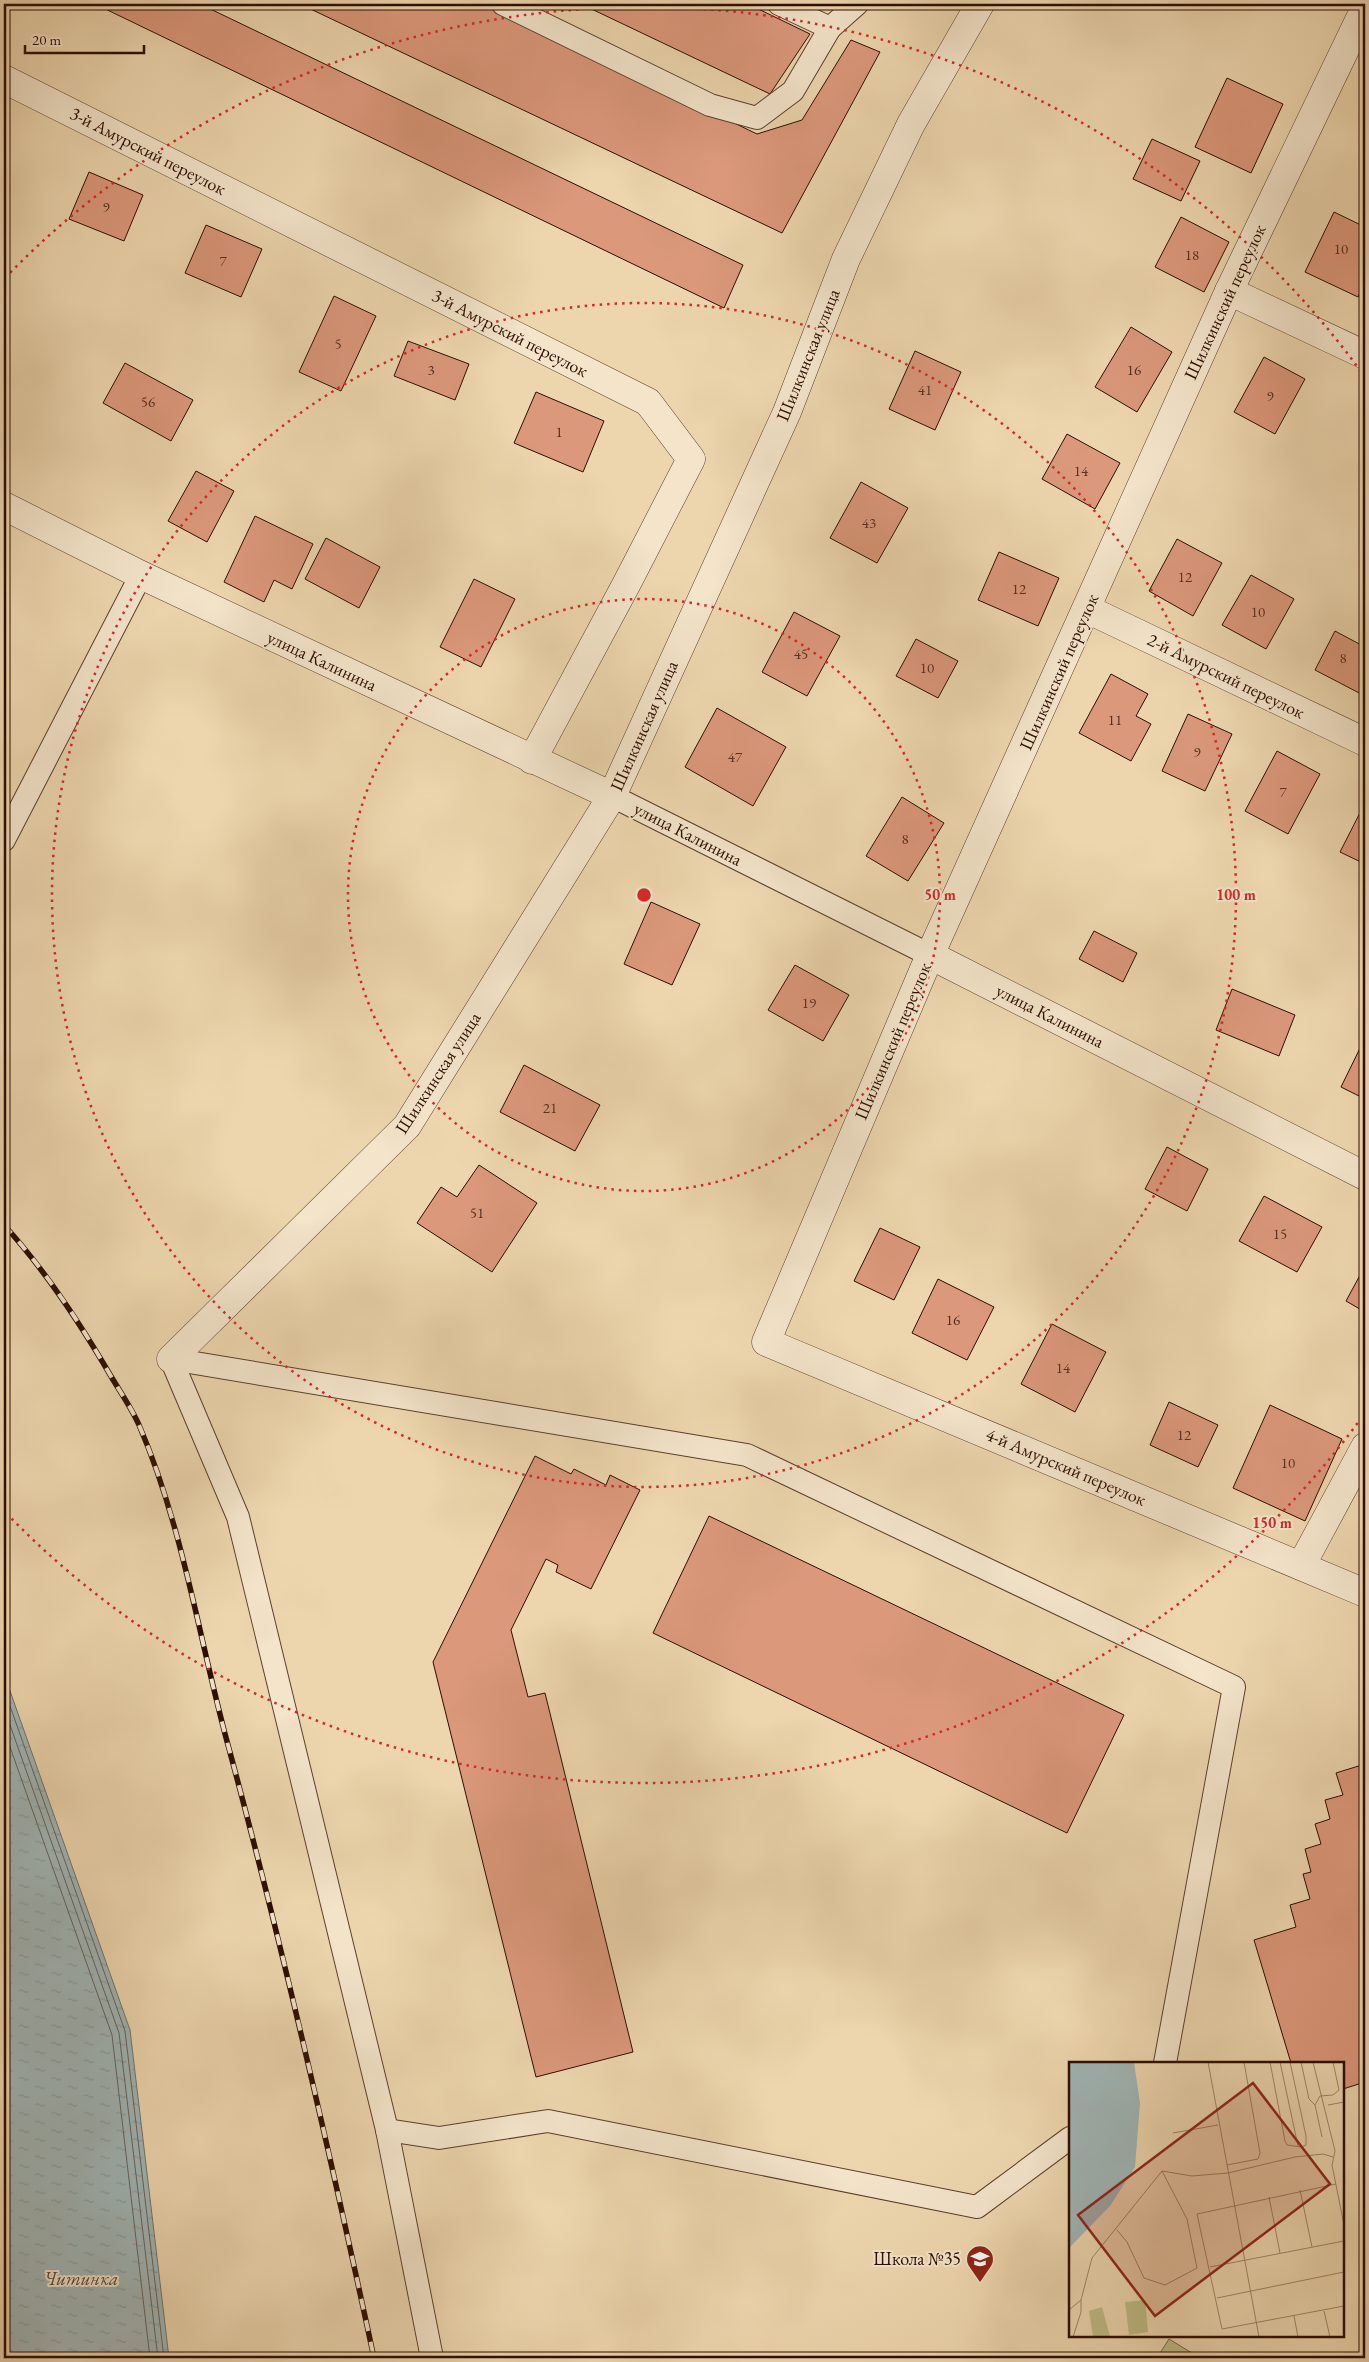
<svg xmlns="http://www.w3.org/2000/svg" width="1369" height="2362" font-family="'EB Garamond',serif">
<defs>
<pattern id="water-ripples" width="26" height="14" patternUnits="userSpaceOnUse" patternTransform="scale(1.25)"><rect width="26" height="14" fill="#a0b6b7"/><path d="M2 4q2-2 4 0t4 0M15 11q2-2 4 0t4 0" fill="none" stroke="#8a9b9c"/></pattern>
</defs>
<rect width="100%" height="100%" fill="#edd6ae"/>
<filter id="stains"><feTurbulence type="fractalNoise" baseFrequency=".004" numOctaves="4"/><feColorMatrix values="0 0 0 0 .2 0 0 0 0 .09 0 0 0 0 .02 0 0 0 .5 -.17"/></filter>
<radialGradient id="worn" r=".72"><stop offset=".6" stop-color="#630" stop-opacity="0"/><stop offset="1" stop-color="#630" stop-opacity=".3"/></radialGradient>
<path fill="#bebc86" stroke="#756443" d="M1169,2339L1200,2358H1157Z"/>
<path fill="url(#water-ripples)" stroke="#72726e" d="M4,1674L130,2030L169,2358H4Z"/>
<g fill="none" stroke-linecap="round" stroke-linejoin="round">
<g stroke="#66625c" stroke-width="1">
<path d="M4,1689L125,2031L164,2358"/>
<path d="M4,1708L119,2033L158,2358"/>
<path d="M4,1730L112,2035L150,2358"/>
</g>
</g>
<g fill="#db987b" stroke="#2c0d00">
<path d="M95,4H200L743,265L724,308Z"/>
<path d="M300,4H488L757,134L802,120L851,40L880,52L782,233Z"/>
<path d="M581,4H748L810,34L770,94Z"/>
<path d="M1227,78L1283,104L1251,173L1195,147Z"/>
<path d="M1152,139L1200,161L1181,201L1133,179Z"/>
<path d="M89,172L143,195L124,241L69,219Z"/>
<path d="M1334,212L1365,227V282L1358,297L1305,272Z"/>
<path d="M1181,217L1229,242L1204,292L1155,267Z"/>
<path d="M206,225L262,249L241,297L185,273Z"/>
<path d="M334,296L376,316L341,391L299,372Z"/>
<path d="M1131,327L1172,352L1137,412L1095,387Z"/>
<path d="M408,341L469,364L455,400L394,376Z"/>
<path d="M915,351L961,372L935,430L889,409Z"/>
<path d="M1264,357L1305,379L1275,434L1234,412Z"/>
<path d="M125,363L193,400L171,441L103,403Z"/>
<path d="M536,392L604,421L583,472L514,443Z"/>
<path d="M1067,434L1120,463L1095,509L1042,479Z"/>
<path d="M196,471L234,491L207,542L168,521Z"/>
<path d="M861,482L908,508L877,563L830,538Z"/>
<path d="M255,516L313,544L292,589L274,580L264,602L224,582Z"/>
<path d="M326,538L380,567L359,608L305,579Z"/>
<path d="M1177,539L1222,563L1193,616L1149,591Z"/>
<path d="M999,552L1059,578L1038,626L978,600Z"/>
<path d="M1251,575L1294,599L1266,649L1222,625Z"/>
<path d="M474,579L515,599L481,667L440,647Z"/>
<path d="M794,612L840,636L807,696L762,672Z"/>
<path d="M1335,631L1365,647V696L1315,670Z"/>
<path d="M916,639L958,661L938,698L896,676Z"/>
<path d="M1111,674L1148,694L1136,716L1151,724L1131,761L1079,733Z"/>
<path d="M717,708L786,747L753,806L685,767Z"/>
<path d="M1188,714L1232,734L1205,791L1162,771Z"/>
<path d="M1277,751L1320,774L1288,834L1245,811Z"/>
<path d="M902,797L944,823L908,881L866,856Z"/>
<path d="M1365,803V864L1340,852Z"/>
<path d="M651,902L700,924L672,985L624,964Z"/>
<path d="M1094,931L1137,953L1123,982L1079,959Z"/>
<path d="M795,965L849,995L823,1041L768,1010Z"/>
<path d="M1232,989L1295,1015L1279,1056L1216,1030Z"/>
<path d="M1365,1038V1099L1341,1087Z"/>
<path d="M524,1065L600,1105L575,1151L500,1112Z"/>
<path d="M1167,1147L1208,1169L1187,1211L1145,1189Z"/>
<path d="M479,1165L537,1203L492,1272L417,1223L441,1187L457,1197Z"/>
<path d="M1264,1196L1322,1227L1297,1272L1239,1241Z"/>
<path d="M880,1228L920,1247L894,1300L854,1281Z"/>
<path d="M1365,1266V1312L1346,1301Z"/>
<path d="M938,1279L994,1307L967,1360L912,1333Z"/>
<path d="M1052,1324L1106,1352L1075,1412L1021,1384Z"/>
<path d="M1169,1402L1218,1425L1198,1467L1150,1445Z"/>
<path d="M1270,1405L1342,1439L1305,1521L1233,1488Z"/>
<path d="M535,1456L571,1474L574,1469L606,1485L610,1475L640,1490L591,1589L556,1572L558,1565L546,1559L511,1630L528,1697L545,1693L633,2052L536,2077L433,1662Z"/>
<path d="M709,1516L1124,1715L1067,1833L653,1633Z"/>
<path d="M1365,1764V2082L1343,2089V2063H1291L1254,1940L1296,1927L1290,1905L1310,1899L1303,1874L1311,1872L1305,1849L1321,1844L1315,1824L1330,1819L1325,1800L1343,1795L1336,1773Z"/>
</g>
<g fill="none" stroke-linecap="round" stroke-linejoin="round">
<g stroke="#5c3f2c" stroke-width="24">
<g id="lane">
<path d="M503,4L710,105L757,118L793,91L830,28L857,4"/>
<path d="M779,4L830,28"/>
<path d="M612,796L930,955"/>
<path d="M4,840L141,575"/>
<path d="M171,1359L747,1455L1234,1687L1165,2063"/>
<path d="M171,1359L238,1517L387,2130L432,2358"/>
<path d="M387,2130L439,2138L548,2121L977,2207L1070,2138"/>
</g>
</g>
<g stroke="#5c3f2c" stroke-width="29">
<g id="street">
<path d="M1365,8L1229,291L930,955L766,1342L1365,1593"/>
<path d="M4,79L648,402L691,459L627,583L532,760"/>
<path d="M1229,291L1365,355"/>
<path d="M4,506L141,575L612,796"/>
<path d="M1087,609L1365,742"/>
<path d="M930,955L1365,1176"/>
<path d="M171,1359L407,1126L612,796L787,412L846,259L911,124L980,4"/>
<path d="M1301,1566L1365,1447"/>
</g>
</g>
<use href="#lane" stroke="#f3e4ca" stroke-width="22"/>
<use href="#street" stroke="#f3e4ca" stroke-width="28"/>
<g stroke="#2c0d00" stroke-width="5.5">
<path id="rail" d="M4,1225C46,1271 80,1323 112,1378C121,1393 132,1409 139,1425C183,1527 199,1639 228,1745C283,1948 330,2153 374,2358"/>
</g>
<use href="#rail" stroke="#f3e4ca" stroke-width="4" stroke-dasharray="11" stroke-linecap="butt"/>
</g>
<g fill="none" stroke="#d62828" stroke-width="2.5" stroke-dasharray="2.5 5">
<circle cx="644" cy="895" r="296"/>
<circle cx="644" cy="895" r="592"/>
<path d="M1362 1417A888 888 0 0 1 5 1512M5 278A888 888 0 0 1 1362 373"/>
</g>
<defs>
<g id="school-pin" transform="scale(1.4375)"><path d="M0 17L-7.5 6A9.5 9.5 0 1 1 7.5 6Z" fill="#8f2418" stroke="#f3e4ca"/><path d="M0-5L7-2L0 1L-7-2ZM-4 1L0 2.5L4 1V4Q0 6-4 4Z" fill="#fff"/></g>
</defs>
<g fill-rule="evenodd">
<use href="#school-pin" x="980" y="2259"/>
</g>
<g text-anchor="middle" stroke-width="4" stroke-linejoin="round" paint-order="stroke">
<g font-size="15" fill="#58301f">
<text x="106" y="212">9</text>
<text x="1341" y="254">10</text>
<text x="1192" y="260">18</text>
<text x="223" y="266">7</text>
<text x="338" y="349">5</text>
<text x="431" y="375">3</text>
<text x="1134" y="375">16</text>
<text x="925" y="395">41</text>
<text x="1270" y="401">9</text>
<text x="148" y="407">56</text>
<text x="559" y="437">1</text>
<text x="1081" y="476">14</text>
<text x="869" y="528">43</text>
<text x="1185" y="582">12</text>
<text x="1019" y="594">12</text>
<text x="1258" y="617">10</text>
<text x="801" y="659">45</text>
<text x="1343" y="663">8</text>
<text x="927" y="673">10</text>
<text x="1115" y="725">11</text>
<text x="1197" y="757">9</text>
<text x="735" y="762">47</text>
<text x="1283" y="797">7</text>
<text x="905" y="844">8</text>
<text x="809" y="1008">19</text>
<text x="550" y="1113">21</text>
<text x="477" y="1218">51</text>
<text x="1280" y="1239">15</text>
<text x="953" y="1325">16</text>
<text x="1063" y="1373">14</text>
<text x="1184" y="1440">12</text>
<text x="1288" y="1468">10</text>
</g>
<g font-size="18" fill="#2c0d00" stroke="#f3e4ca">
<text transform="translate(148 151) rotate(27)" y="6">3-й Амурский переулок</text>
<text transform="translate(1225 302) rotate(-65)" y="6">Шилкинский переулок</text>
<text transform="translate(510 333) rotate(27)" y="6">3-й Амурский переулок</text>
<text transform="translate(808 355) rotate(-68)" y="6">Шилкинская улица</text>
<text transform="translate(322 661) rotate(25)" y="6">улица Калинина</text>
<text transform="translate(1059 672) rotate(-66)" y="6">Шилкинский переулок</text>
<text transform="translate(1226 676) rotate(26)" y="6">2-й Амурский переулок</text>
<text transform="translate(644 726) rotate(-66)" y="6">Шилкинская улица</text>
<text transform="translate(688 834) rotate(27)" y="6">улица Калинина</text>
<text transform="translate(1050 1016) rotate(27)" y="6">улица Калинина</text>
<text transform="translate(893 1041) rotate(-67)" y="6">Шилкинский переулок</text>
<text transform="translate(438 1073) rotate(-57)" y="6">Шилкинская улица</text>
<text transform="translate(1066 1467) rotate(23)" y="6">4-й Амурский переулок</text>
</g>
<g font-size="18" fill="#2c0d00" stroke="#f3e4ca" text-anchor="end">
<text x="961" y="2265">Школа №35</text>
</g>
<g font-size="19" font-style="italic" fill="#554840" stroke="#f3e4ca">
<text x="81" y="2285">Читинка</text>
</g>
</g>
<g transform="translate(1069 2062)">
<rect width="275" height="275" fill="#edd6ae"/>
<path d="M76,238L79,270L60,273L56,240ZM33,245L41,274L24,275L20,249Z" fill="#bebc86"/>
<path d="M0,0H65L71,41L66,105L41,144L0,186Z" fill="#a0b6b7"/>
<path fill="none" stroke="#a08668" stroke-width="1" d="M139,0L190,275M201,0L216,79L218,83L232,85L237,83V74L221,0M211,0L229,84M232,0L240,37L246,43M244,0L266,89L263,103L275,163M259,43L275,40M104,71L149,63M253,75L246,43L251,34L264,33L270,28L264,0M158,103L189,97L191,91L175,0M93,109L123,114L159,111L226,95L254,92L264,95M267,122L128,152L153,267L275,244M231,128L243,185M200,135L211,191M48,168L58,180L75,216L96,223L128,206L118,157L93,109M141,205L275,179M148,236L275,210M0,248L12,238L23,196L93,109M255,249L261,275M225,254L229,275M4,275L12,250V238"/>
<path fill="#8f2418" fill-opacity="0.15" stroke="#8f2418" stroke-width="2.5" d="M184,21L261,122L86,254L9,153Z"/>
<rect width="275" height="275" fill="none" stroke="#2c0d00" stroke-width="2.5"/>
</g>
<circle cx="644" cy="895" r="8" fill="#d62828" stroke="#f3e4ca" stroke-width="2.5"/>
<g font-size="15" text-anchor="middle" font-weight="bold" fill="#d62828" stroke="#f3e4ca" stroke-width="4" stroke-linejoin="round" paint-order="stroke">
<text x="940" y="900">50 m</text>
<text x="1236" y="900">100 m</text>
<text x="1272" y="1528">150 m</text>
</g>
<rect width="1369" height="2362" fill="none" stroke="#edd6ae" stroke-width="20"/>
<rect x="5" y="5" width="1359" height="2352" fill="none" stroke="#2c0d00" stroke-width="2.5"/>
<rect x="10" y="10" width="1349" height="2342" fill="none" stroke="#2c0d00"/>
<path d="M25 45v8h119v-8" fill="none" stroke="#2c0d00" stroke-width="2.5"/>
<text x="32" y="45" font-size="15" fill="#2c0d00" stroke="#f3e4ca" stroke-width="4" paint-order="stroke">20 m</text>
<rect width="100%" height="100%" filter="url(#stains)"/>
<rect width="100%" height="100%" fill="url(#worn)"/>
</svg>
